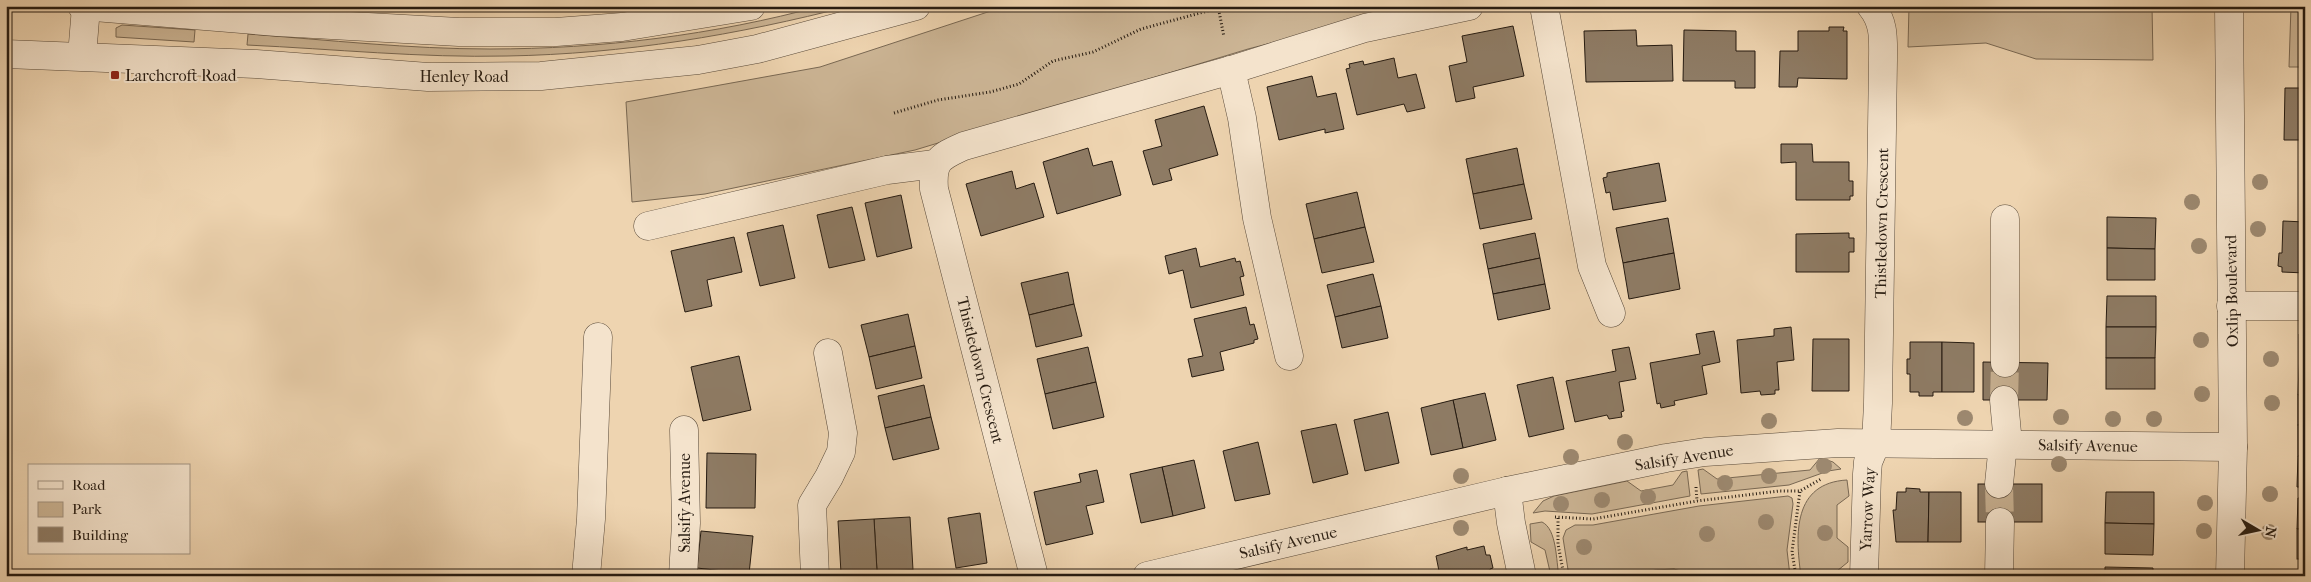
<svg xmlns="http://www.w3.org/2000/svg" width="2311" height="582" font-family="'IM FELL French Canon',serif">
<rect width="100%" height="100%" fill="#eed4b0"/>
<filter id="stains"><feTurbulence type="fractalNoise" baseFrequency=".004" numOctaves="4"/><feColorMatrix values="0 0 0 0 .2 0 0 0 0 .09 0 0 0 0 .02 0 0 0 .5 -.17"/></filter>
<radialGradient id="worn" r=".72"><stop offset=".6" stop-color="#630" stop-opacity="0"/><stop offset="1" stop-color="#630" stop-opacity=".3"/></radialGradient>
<g fill="#ccb595" stroke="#796853">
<path d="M821,6H850C737,35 624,54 507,56C421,58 334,49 247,45L248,34C328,40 410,49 490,49C601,49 714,35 821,6Z"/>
<path d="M1006,6H1413L1248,49L915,150L705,194L632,202L626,102L820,67Z"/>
<path d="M1909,6H2152L2153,60L2036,59L1986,43L1908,47Z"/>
<path d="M2291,6H2305V67H2289Z"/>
<path d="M122,25L195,30L194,42L116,37V28Z"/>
<path d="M1820,458L1833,462L1841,469L1828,471L1789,485L1701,494L1698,470L1703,469L1717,479L1810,470Z"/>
<path d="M1687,471L1690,496L1592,514L1545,511L1533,513L1543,501L1554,496L1627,481L1641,491L1673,485L1682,472Z"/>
<path d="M1847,480L1849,496L1837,505V538L1848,547V562L1837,571V576H1801C1795,534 1793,483 1847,480Z"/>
<path d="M1788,496L1792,498L1793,504L1787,550L1790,576H1569L1563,538L1566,530L1575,525H1593L1699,506Z"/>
<path d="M1542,522C1557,529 1556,561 1559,576H1551L1545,550L1531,542L1530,524Z"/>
</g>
<path fill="#aa957a" stroke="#756450" d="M1674,569L1697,576H1641L1655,570Z"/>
<g fill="#8e7b64" stroke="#261b11">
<path d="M1513,26L1524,76L1473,87L1475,98L1456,102L1449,66L1467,62L1462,36Z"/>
<path d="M1829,27H1844L1843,31H1847V79L1798,78L1797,87H1779L1780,51H1798V31H1829Z"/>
<path d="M1636,30L1637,46L1672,45L1673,81L1586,82L1584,31Z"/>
<path d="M1684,30L1736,31V51H1755V88H1735V81H1683Z"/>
<path d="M1394,58L1398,78L1416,74L1425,108L1407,112L1404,104L1357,115L1346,69L1350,68L1349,64L1363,61L1364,65Z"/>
<path d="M1312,76L1317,97L1336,93L1344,129L1325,133V129L1279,140L1267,87Z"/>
<path d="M2285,88H2305V140H2284Z"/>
<path d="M1204,106L1218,155L1169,169L1172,180L1153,185L1143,151L1162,146L1155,120Z"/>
<path d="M1781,144H1812L1813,162H1849V181H1853V196H1850V200H1796V162L1781,163Z"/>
<path d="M1088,148L1093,166L1112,161L1121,195L1057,214L1043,162Z"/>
<path d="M1517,148L1524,184L1473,194L1466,159Z"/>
<path d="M1659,163L1666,201L1613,210L1610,192L1606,193L1603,178L1607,177V173Z"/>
<path d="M1012,171L1016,189L1034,183L1044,217L981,236L966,184Z"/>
<path d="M1524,184L1532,219L1480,229L1473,194Z"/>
<path d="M1357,192L1365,227L1314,239L1306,204Z"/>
<path d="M901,195L912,248L877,257L865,203Z"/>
<path d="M852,207L865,260L829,268L817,215Z"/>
<path d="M2107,217L2156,218L2155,249L2107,248Z"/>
<path d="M1668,218L1674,253L1623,263L1616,228Z"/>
<path d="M2283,221L2305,222V273L2282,272V267L2278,266L2279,253H2282Z"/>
<path d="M783,225L795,278L760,286L747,233Z"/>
<path d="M1365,227L1374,262L1322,273L1314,239Z"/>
<path d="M1535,233L1540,258L1488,269L1483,244Z"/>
<path d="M1849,233V238H1854V252H1849V272H1796V234Z"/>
<path d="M734,237L742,272L707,280L712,306L685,312L671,251Z"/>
<path d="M1196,248L1200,267L1235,258L1236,262L1240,261L1244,276L1240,277L1244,295L1191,308L1183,270L1169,274L1165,256Z"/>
<path d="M2107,248L2155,249V280H2107Z"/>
<path d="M1674,253L1680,289L1629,299L1623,263Z"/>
<path d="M1540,258L1545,284L1493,294L1488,269Z"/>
<path d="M1068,272L1074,304L1029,315L1021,283Z"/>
<path d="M1373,274L1381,306L1335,317L1327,285Z"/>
<path d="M1545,284L1550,309L1498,320L1493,294Z"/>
<path d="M2107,296H2156V327H2106Z"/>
<path d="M1074,304L1082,336L1036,347L1029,315Z"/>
<path d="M1381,306L1388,338L1342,348L1335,317Z"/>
<path d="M1246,307L1250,325L1254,324L1258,339L1254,340V343L1220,352L1224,370L1192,377L1188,359L1203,356L1194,319Z"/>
<path d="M908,314L915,346L869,357L861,325Z"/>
<path d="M1791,327L1794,360L1777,362L1779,390H1775V394L1761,395L1760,391L1741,393L1737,340L1774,336V329Z"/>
<path d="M2106,327H2156L2155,358H2106Z"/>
<path d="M1714,331L1720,362L1702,366L1707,394L1674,401L1675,405L1661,408L1660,403L1657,404L1650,363L1700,354L1696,334Z"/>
<path d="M2299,334H2305V365L2299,364Z"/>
<path d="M1813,339H1849V391H1812Z"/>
<path d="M1910,342H1942V392H1933V396H1919V392H1910V374H1907V359H1910Z"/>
<path d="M1942,342L1974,343V392H1942Z"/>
<path d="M915,346L922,378L876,389L869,357Z"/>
<path d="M1088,347L1096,382L1045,394L1037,359Z"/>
<path d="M1629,347L1636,379L1619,382L1624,411L1621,412L1622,417L1609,419L1607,415L1575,422L1566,381L1616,371L1612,350Z"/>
<path d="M739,356L751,410L703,421L691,367Z"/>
<rect x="2106" y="358" width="49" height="31"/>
<path d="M1983,362L2048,363L2047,400H1983Z"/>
<path d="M2299,364L2305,365V395H2298Z"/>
<path d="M1553,377L1564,429L1529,437L1517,385Z"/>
<path d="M1096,382L1104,417L1053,429L1045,394Z"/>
<path d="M924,385L931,417L885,428L878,396Z"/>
<path d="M1485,393L1496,440L1463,448L1453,400Z"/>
<rect x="2298" y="395" width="7" height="30"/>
<path d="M1453,400L1463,448L1431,455L1421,408Z"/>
<path d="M1388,412L1399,463L1365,471L1354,420Z"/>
<path d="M931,417L939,449L893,460L885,428Z"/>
<path d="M1336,424L1348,474L1313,483L1301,431Z"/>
<rect x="2298" y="425" width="7" height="31"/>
<path d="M1258,442L1270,494L1235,501L1223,451Z"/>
<path d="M707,453L756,454L755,508H706Z"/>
<path d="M2298,456H2305V487H2297Z"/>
<path d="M1194,460L1205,508L1173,516L1162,467Z"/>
<path d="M1162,467L1173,516L1141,523L1130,474Z"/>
<path d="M1097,470L1104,502L1086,506L1093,534L1046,545L1034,492L1081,482L1079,474Z"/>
<rect x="1978" y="484" width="64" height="38"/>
<path d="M1906,488L1920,489V492H1929L1928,542H1896L1893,510H1896L1897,492H1906Z"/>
<path d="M1929,492H1961V542H1928Z"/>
<path d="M2106,492H2154V524L2105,523Z"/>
<path d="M2298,498H2305V529H2297Z"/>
<path d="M980,513L987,563L956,568L948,518Z"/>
<path d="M910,517L913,570L877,571L874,519Z"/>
<path d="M874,519L877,571L841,573L838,521Z"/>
<path d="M2105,523L2154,524L2153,555L2105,554Z"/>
<rect x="2297" y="529" width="8" height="30"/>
<path d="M701,531L753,536L749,574L697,568Z"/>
<path d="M1484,546L1486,555H1490L1493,568L1490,569L1491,576H1440L1436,556L1467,547V550Z"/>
<path d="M2105,567L2153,568V576H2105Z"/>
</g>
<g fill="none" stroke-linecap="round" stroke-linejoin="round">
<g stroke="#c6af90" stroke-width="28" stroke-dasharray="28 14" stroke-linecap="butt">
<path d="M2004,400L2005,363"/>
<path d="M1999,484L2000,522"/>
</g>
<g stroke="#584939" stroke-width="29">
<g id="minor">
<path d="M82,6L277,22L459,32H556L622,27L751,6"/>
<path d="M1544,6L1592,266L1611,313"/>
<path d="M2229,6L2233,447L2230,576"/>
<path d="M6,54L256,64L428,77L541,76L698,60L757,49L916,6"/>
<path d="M82,56L86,7"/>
<path d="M1231,70L1242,118L1257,218L1289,356"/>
<path d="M648,226L887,170L935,164"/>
<path d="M2231,306H2305"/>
<path d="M2005,363V219"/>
<path d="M2004,400L2008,444"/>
<path d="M1999,484L2003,444"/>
<path d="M1507,491L1511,523L1522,576"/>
<path d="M586,576L591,519L598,337"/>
<path d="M683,576L686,523L684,430"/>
<path d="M815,576L812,505L829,477L841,452L843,433L828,353"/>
<path d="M1034,576L934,189C932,161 939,157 964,146L1231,70L1365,28L1469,6"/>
<path d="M1147,576L1507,491L1666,458L1705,452L1838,443L2233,447"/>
<path d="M1864,576L1867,474L1868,462L1876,443L1878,403L1883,60C1883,40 1885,23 1871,6"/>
<path d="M1999,576L2000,522"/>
</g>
</g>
<g stroke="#261b11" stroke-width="3" stroke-dasharray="1 2.5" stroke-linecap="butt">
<path d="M1218,6L1224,37"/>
<path d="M894,113L938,100L990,92L1019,84L1053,61L1093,52L1141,29L1226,6"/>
<path d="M1696,487L1697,501"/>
<path d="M1555,517L1593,519L1697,501L1779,491H1800L1821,479"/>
<path d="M1558,518V544L1564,576"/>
<path d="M1796,576L1792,552L1800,491"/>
</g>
<use href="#minor" stroke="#f4e3cc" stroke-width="28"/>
</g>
<g fill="#9c886f">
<circle cx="2260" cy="182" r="8"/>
<circle cx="2192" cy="202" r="8"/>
<circle cx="2258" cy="229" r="8"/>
<circle cx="2199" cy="246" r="8"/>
<circle cx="2201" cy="340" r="8"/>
<circle cx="2271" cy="359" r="8"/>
<circle cx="2202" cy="394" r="8"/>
<circle cx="2272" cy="403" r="8"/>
<circle cx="2061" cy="417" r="8"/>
<circle cx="1965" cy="418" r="8"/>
<circle cx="2113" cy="419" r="8"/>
<circle cx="2154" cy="419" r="8"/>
<circle cx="1769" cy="421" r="8"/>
<circle cx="1625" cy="442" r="8"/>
<circle cx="1571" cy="457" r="8"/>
<circle cx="2059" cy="464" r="8"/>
<circle cx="1824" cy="466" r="8"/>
<circle cx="1461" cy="476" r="8"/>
<circle cx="1769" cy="476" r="8"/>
<circle cx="1725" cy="483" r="8"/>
<circle cx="2270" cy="494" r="8"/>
<circle cx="1648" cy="497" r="8"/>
<circle cx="1602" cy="500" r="8"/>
<circle cx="2205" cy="503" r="8"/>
<circle cx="1561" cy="504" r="8"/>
<circle cx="1766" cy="522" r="8"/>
<circle cx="1461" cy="528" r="8"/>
<circle cx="2204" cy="531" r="8"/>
<circle cx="2269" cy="532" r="8"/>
<circle cx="1825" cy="533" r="8"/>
<circle cx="1707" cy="534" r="8"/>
<circle cx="1584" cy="547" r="8"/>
</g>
<rect fill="#8f2418" stroke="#f4e3cc" stroke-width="2" x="110" y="70" width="10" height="10" rx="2.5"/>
<g text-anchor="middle" stroke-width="4" stroke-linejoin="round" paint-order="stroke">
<g font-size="16" fill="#261b11" stroke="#f4e3cc" text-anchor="start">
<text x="125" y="81">Larchcroft Road</text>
</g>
<g font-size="16" fill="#261b11" stroke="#f4e3cc">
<text x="464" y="82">Henley Road</text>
<text transform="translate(1881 223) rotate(-89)" y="6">Thistledown Crescent</text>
<text transform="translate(2231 291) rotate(-91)" y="6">Oxlip Boulevard</text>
<text transform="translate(981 370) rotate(76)" y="6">Thistledown Crescent</text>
<text transform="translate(2088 445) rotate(1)" y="6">Salsify Avenue</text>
<text transform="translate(1684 457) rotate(-9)" y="6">Salsify Avenue</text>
<text transform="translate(684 503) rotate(-90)" y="6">Salsify Avenue</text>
<text transform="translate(1867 509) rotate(-87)" y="6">Yarrow Way</text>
<text transform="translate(1288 542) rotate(-13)" y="6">Salsify Avenue</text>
</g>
</g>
<rect width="2311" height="582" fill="none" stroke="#eed4b0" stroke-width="25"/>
<rect x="8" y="8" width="2296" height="567" fill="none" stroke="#261b11" stroke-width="2.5"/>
<rect x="12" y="12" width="2286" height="557" fill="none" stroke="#261b11"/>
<rect x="28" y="464" width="162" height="90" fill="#f4e3cc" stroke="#a29381"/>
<rect x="38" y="481" width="25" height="8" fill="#f4e3cc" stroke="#a29381"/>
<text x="72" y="490" font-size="15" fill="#261b11">Road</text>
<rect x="38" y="502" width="25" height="15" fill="#ccb595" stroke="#a29381"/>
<text x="72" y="514" font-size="15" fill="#261b11">Park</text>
<rect x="38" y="527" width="25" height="15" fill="#8e7b64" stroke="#a29381"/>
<text x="72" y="540" font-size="15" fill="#261b11">Building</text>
<g transform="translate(2258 530) rotate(99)" stroke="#f4e3cc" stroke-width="4" paint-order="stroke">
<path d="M0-4L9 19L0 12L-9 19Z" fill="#261b11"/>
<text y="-8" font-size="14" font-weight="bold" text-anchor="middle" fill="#261b11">N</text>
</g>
<rect width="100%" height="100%" filter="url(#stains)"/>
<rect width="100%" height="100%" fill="url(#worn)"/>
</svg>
